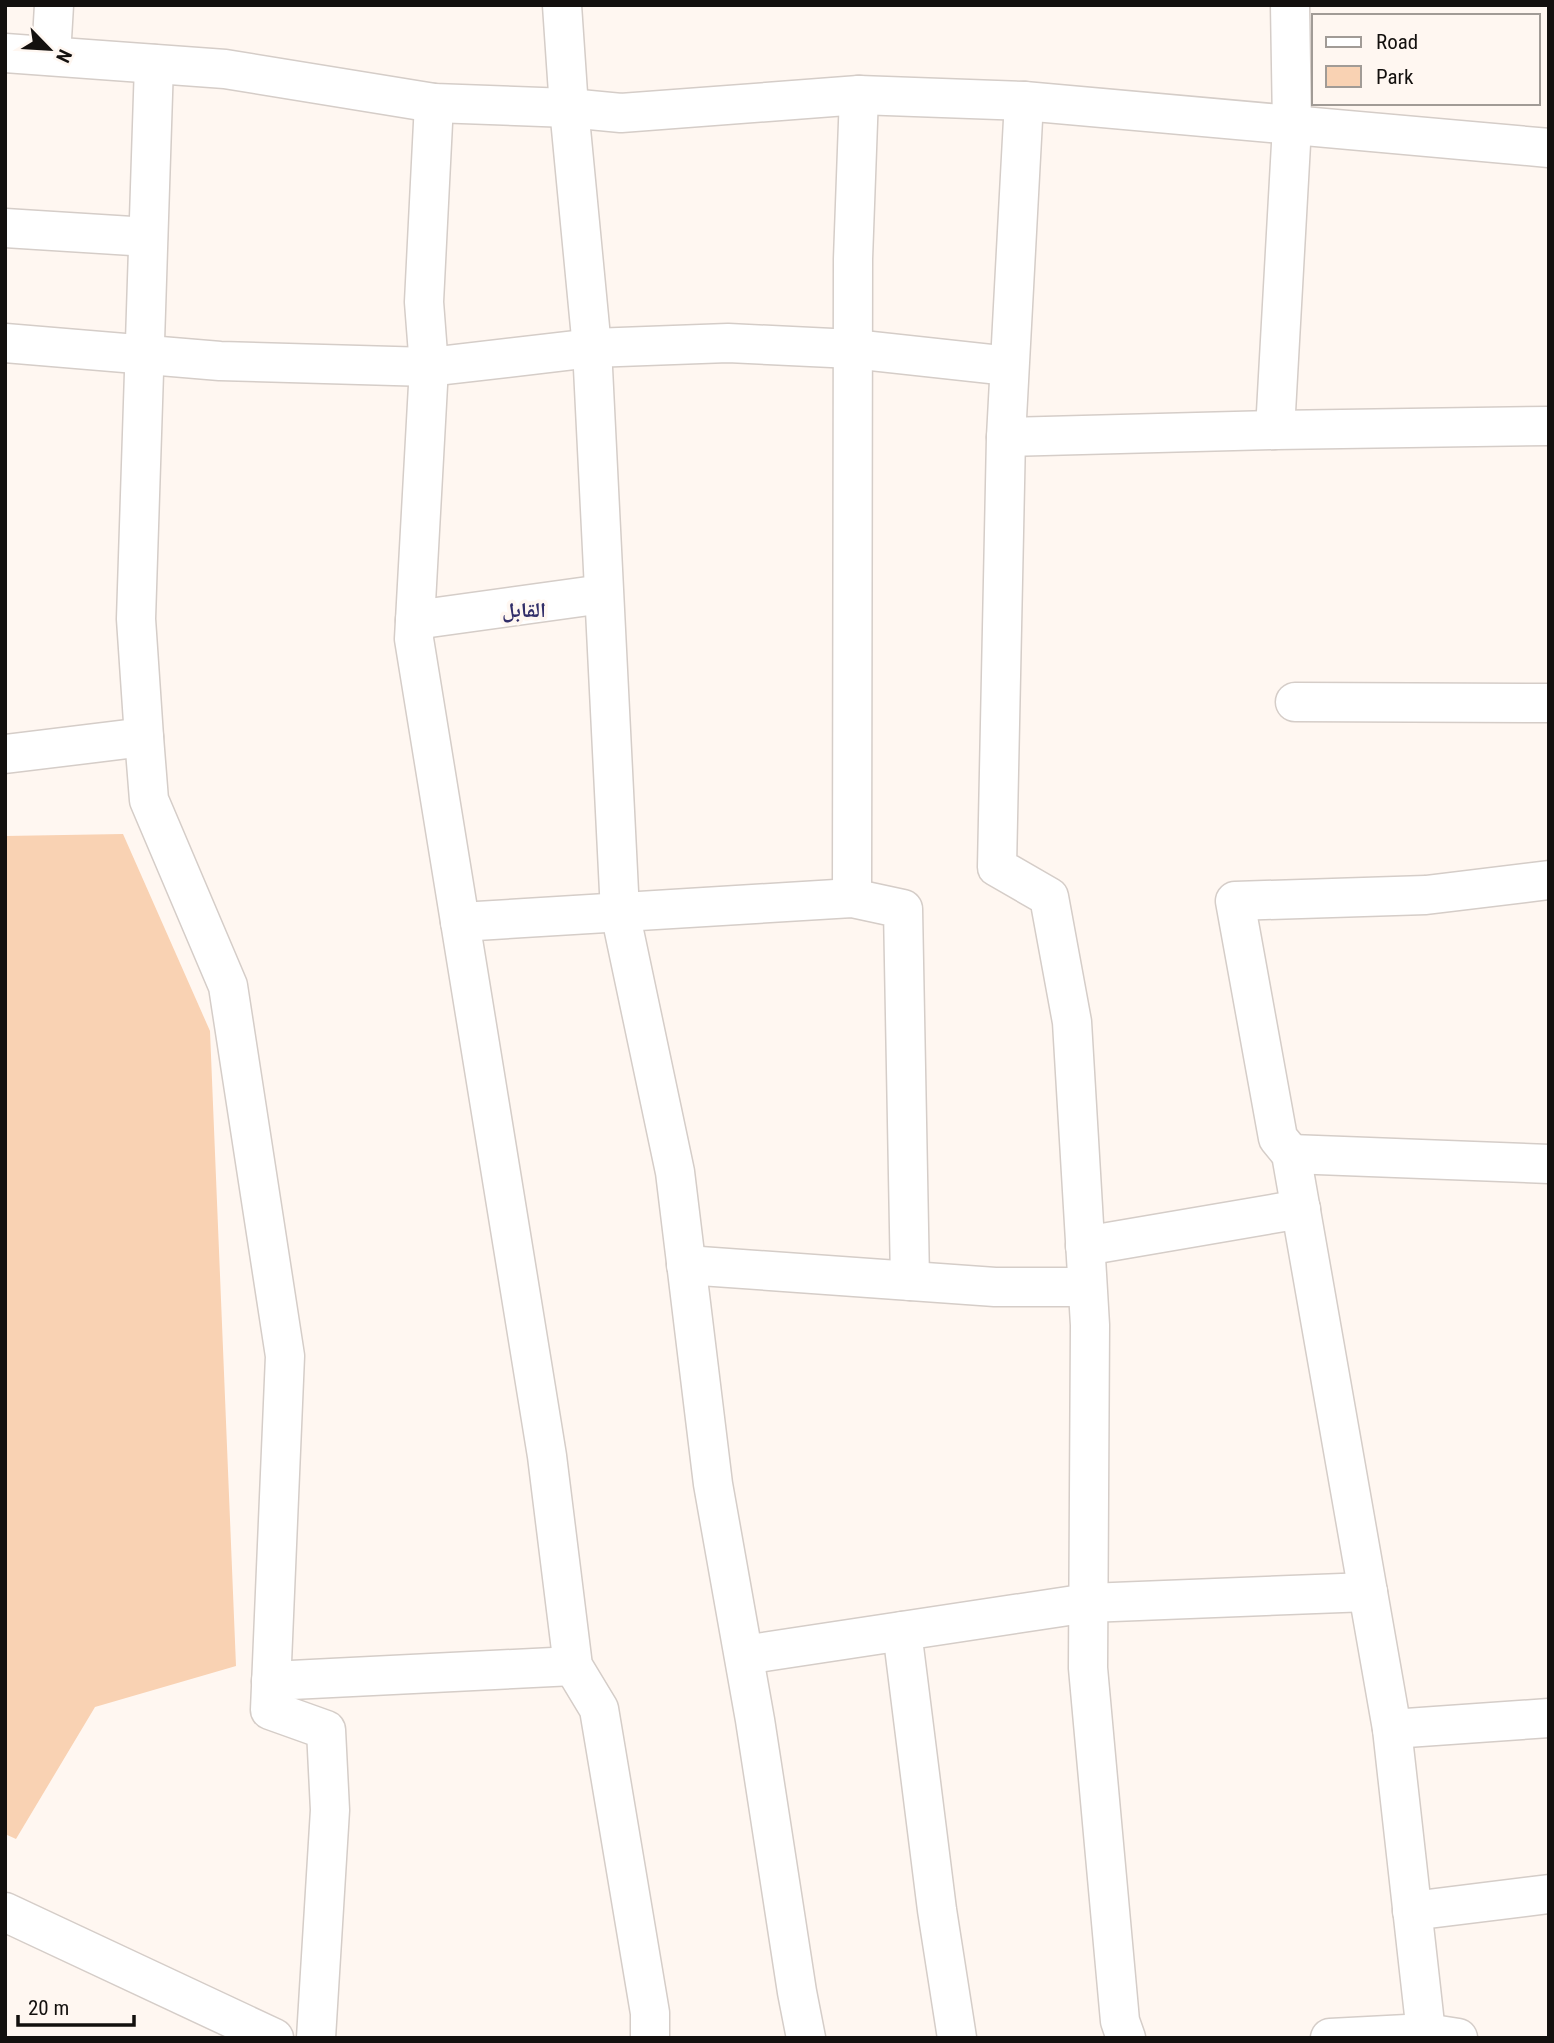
<svg xmlns="http://www.w3.org/2000/svg" width="1554" height="2043" font-family="'Roboto Condensed','Noto Naskh Arabic',sans-serif">
<rect width="100%" height="100%" fill="#fff7f1"/>
<path fill="#f9d2b3" d="M123,834L210,1031L236,1666L95,1707L16,1839L5,1834V836Z"/>
<g fill="none" stroke-linecap="round" stroke-linejoin="round">
<g stroke="#d5cdc8" stroke-width="41">
<g id="minor">
<path d="M562,5L569,108L592,348L620,912L675,1172L713,1484L755,1720L797,1992L806,2038"/>
<path d="M5,53L225,69L434,103L569,108L621,113L859,95L1024,101L1549,148"/>
<path d="M51,56L54,5"/>
<path d="M154,64L136,619L144,737L149,800L228,986L285,1356L270,1710L326,1730L330,1810L316,2038"/>
<path d="M1024,101L1006,437L997,867L1049,897L1072,1022L1090,1325L1088,1668L1120,2021L1126,2038"/>
<path d="M434,103L424,302L429,367L414,639L547,1456L573,1666L599,1709L650,2013V2038"/>
<path d="M5,228L148,237"/>
<path d="M5,343L220,361L429,367L592,348L728,343L853,349L1009,366"/>
<path d="M1275,430L1292,126L1290,5"/>
<path d="M1006,437L1275,430L1549,426"/>
<path d="M415,620L603,594"/>
<path d="M1295,702L1549,703"/>
<path d="M5,754L144,737"/>
<path d="M852,898L853,259L859,95"/>
<path d="M460,922L852,898L903,909L910,1281"/>
<path d="M1291,1154L1549,1164"/>
<path d="M1085,1246L1301,1209"/>
<path d="M686,1265L995,1287H1087"/>
<path d="M902,1631L937,1910L957,2038"/>
<path d="M744,1655L1088,1603L1368,1592"/>
<path d="M271,1681L573,1666"/>
<path d="M1392,1729L1549,1718"/>
<path d="M1412,1911L1549,1894"/>
<path d="M1426,2033L1392,1729L1291,1154L1278,1138L1235,901L1426,895L1549,880"/>
</g>
</g>
<g stroke="#d5cdc8" stroke-width="41">
<g id="tertiary">
<path d="M5,1912L274,2038"/>
<path d="M1330,2038L1426,2033L1458,2038"/>
</g>
</g>
<use href="#minor" stroke="#fff" stroke-width="38"/>
<use href="#tertiary" stroke="#fff" stroke-width="38"/>
</g>
<g text-anchor="middle" stroke-width="7" stroke-linejoin="round" paint-order="stroke">
<g font-size="21" font-weight="bold" fill="#322e69" stroke="#fff7f1">
<text x="524" y="617">القابل</text>
</g>
</g>
<rect width="1554" height="2043" fill="none" stroke="#13100e" stroke-width="14"/>
<rect x="1312" y="14" width="228" height="91" fill="#fff7f1" stroke="#a19b96" stroke-width="2"/>
<rect x="1326" y="37" width="35" height="10" fill="#ffffff" stroke="#a19b96" stroke-width="2"/>
<text x="1376" y="49" font-size="21" fill="#13100e">Road</text>
<rect x="1326" y="66" width="35" height="21" fill="#f9d2b3" stroke="#a19b96" stroke-width="2"/>
<text x="1376" y="84" font-size="21" fill="#13100e">Park</text>
<g transform="translate(49 49) rotate(115)" stroke="#fff7f1" stroke-width="5" paint-order="stroke">
<path d="M0-5L12 26L0 18L-12 26Z" fill="#13100e"/>
<text y="-10" font-size="19" font-weight="bold" text-anchor="middle" fill="#13100e">N</text>
</g>
<path d="M18 2015v10h116v-10" fill="none" stroke="#13100e" stroke-width="3.5"/>
<text x="28" y="2015" font-size="21" fill="#13100e" stroke="#fff7f1" stroke-width="5" paint-order="stroke">20 m</text>
</svg>
